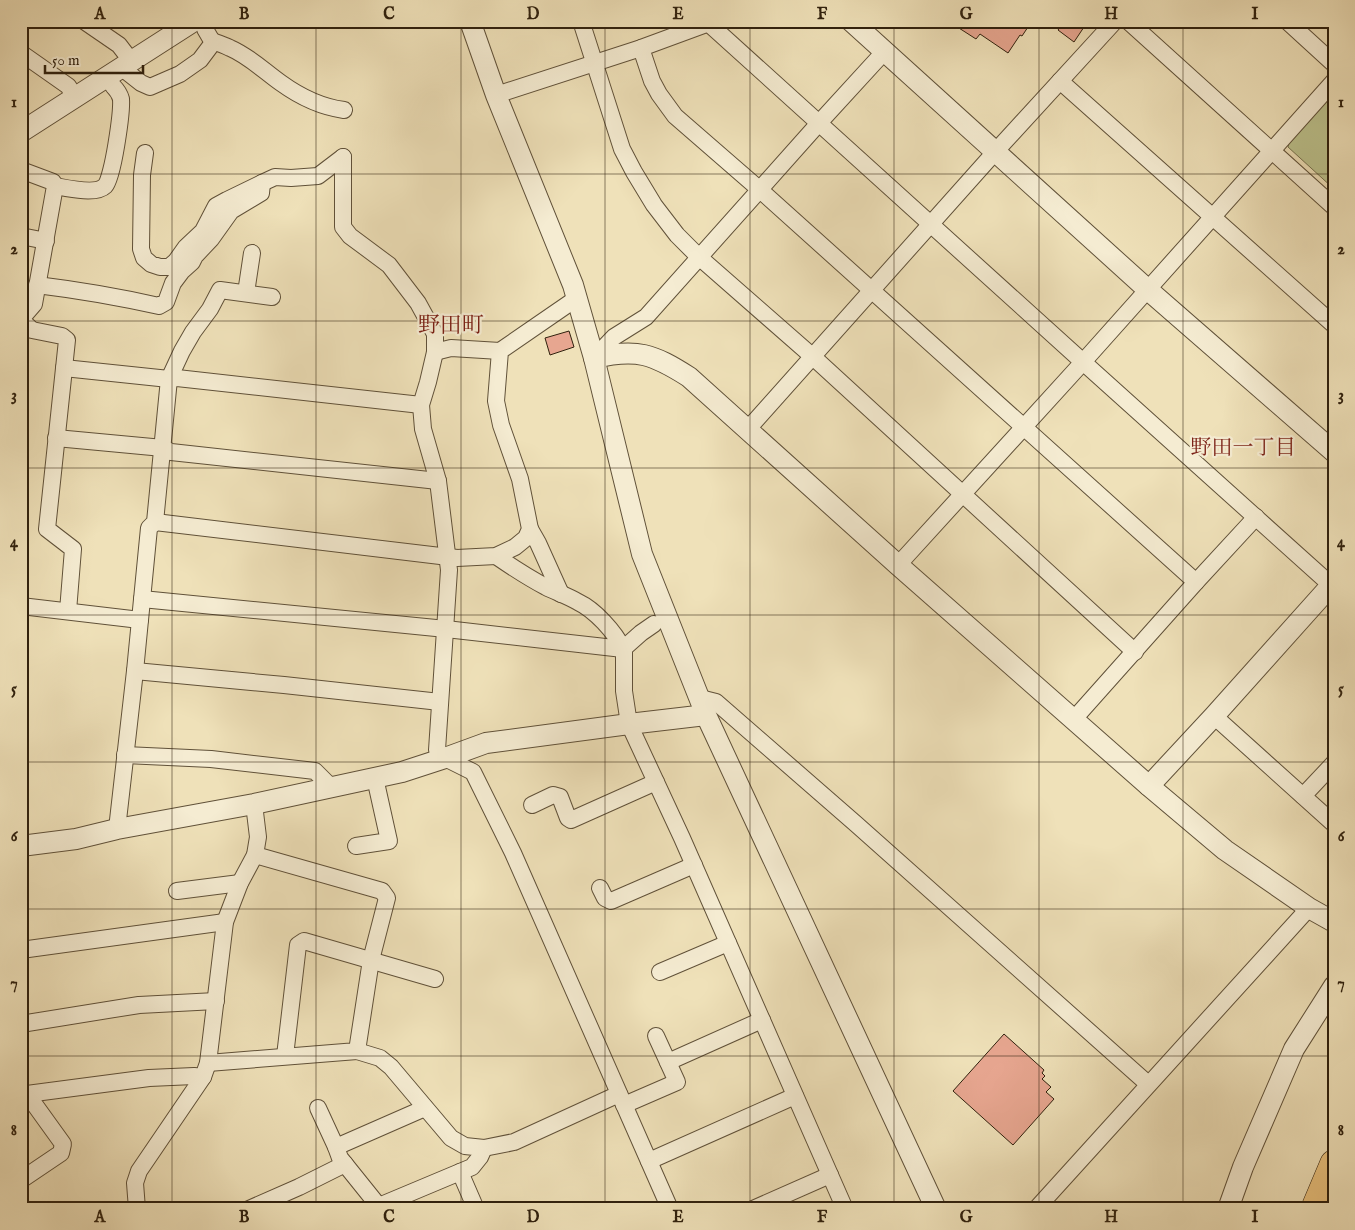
<svg xmlns="http://www.w3.org/2000/svg" width="1355" height="1230" font-family="'IM FELL English','Noto Serif JP',serif">
<rect width="100%" height="100%" fill="#efe1b9"/>
<filter id="stains"><feTurbulence type="fractalNoise" baseFrequency=".004" numOctaves="4"/><feColorMatrix values="0 0 0 0 .2 0 0 0 0 .09 0 0 0 0 .02 0 0 0 .5 -.17"/></filter>
<radialGradient id="worn" r=".72"><stop offset=".6" stop-color="#630" stop-opacity="0"/><stop offset="1" stop-color="#630" stop-opacity=".3"/></radialGradient>
<path fill="#bcc28d" stroke="#76724e" d="M1334,92V189L1288,147L1289,143Z"/>
<g fill="#e7a690" stroke="#30210e">
<path d="M948,21H1032L1022,36L1020,35L1008,53L980,34L976,39Z"/>
<path d="M1065,21H1088L1074,42L1058,30Z"/>
<path d="M569,331L574,347L550,355L545,338Z"/>
<path d="M1004,1034L1044,1070L1042,1073L1045,1076L1042,1079L1051,1087L1046,1092L1054,1099L1013,1145L953,1091Z"/>
</g>
<g fill="none" stroke-linecap="round" stroke-linejoin="round">
<g stroke="#605139" stroke-width="18">
<g id="minor">
<path d="M84,21L119,45L132,62"/>
<path d="M581,21L622,149L634,172L654,205L677,235L699,257L812,356L1135,652"/>
<path d="M706,21L1083,362L1331,585"/>
<path d="M1128,21L1334,207"/>
<path d="M1287,21L1334,64"/>
<path d="M212,41C218,43 224,45 230,48C249,56 264,71 281,83C299,96 322,107 344,110"/>
<path d="M641,48L652,81L659,94L675,116L759,189L1196,582"/>
<path d="M21,53L68,86L76,98"/>
<path d="M122,68L141,83L150,87L180,74L200,60L212,44V41L205,29"/>
<path d="M1060,81L1334,325"/>
<path d="M496,95L641,48L709,23"/>
<path d="M343,157V227L350,236L389,265L418,303L435,334V352L428,382L421,405L423,429L438,481L449,570L437,750L445,758L473,772L513,853L670,1209"/>
<path d="M21,170L53,182L55,186L34,304L21,319"/>
<path d="M262,183L275,177L291,178L318,176L343,157"/>
<path d="M55,186C66,188 96,195 105,186C113,178 122,112 121,99C120,95 116,89 113,86"/>
<path d="M21,236L46,241"/>
<path d="M37,285C78,290 119,297 159,306L166,302L173,283L182,271L192,262L195,256L211,239L231,211L261,193L262,183L227,200L216,206L203,231L186,247L176,261L169,267H160L151,264L144,258L141,249L142,175L145,153"/>
<path d="M246,293L252,253"/>
<path d="M21,320L32,330L62,336L67,340L47,529L73,549L68,611"/>
<path d="M435,352L451,348L500,351"/>
<path d="M594,358L614,337L646,317L819,123L884,52"/>
<path d="M64,368L169,379L182,351L193,332L210,309L220,290L272,297"/>
<path d="M747,430L995,152L1115,21"/>
<path d="M56,438L163,448L171,452L438,481"/>
<path d="M155,522L457,558L496,556L515,547L526,538L530,529L520,479L501,425L496,401L500,351L577,298"/>
<path d="M530,529L538,543L561,594"/>
<path d="M898,565L1083,362L1334,81"/>
<path d="M142,599L446,629L623,649C615,632 595,610 578,602C568,596 556,592 546,587C529,578 512,567 496,556"/>
<path d="M21,606L140,620"/>
<path d="M654,624L641,633L623,649L624,652V691L629,724L682,838L845,1209"/>
<path d="M135,671L284,685L440,702"/>
<path d="M700,698L716,702L856,824L1148,1084"/>
<path d="M1214,716L1334,824"/>
<path d="M1074,719L1196,582L1256,517"/>
<path d="M125,755L211,759L315,771L331,787"/>
<path d="M1303,796L1334,763"/>
<path d="M532,805L553,795L560,797L568,818L571,820L656,782"/>
<path d="M117,829L135,671L149,528L155,522L169,379L177,378L421,405"/>
<path d="M356,846L389,841L375,778"/>
<path d="M600,888L605,898L611,901L694,865"/>
<path d="M177,891L240,883"/>
<path d="M21,950L225,922"/>
<path d="M660,972L728,943"/>
<path d="M21,1024L139,1005L216,1001"/>
<path d="M357,1051L380,1058L391,1067L451,1138L465,1146L484,1148L514,1142L619,1094"/>
<path d="M285,1056L298,945L304,941L435,979"/>
<path d="M668,1062L762,1020"/>
<path d="M208,1063L357,1051L371,960L387,898L382,891L255,855"/>
<path d="M21,1091L27,1094L149,1078L194,1076L203,1077"/>
<path d="M624,1105L677,1082L656,1036"/>
<path d="M318,1108L336,1147L340,1158L381,1209"/>
<path d="M336,1147L425,1108"/>
<path d="M649,1161L795,1096"/>
<path d="M460,1172L476,1209"/>
<path d="M21,1180L61,1153L63,1144L27,1094"/>
<path d="M379,1206L472,1167L480,1157L484,1148"/>
<path d="M137,1209L135,1183L139,1171L203,1077L208,1063L225,922L240,883L255,855L258,837L254,804"/>
<path d="M249,1209L299,1187L345,1164"/>
<path d="M753,1209L830,1175"/>
<path d="M1036,1209L1309,908"/>
</g>
</g>
<g stroke="#605139" stroke-width="22">
<g id="tertiary">
<path d="M470,21L496,95L573,285L594,358L642,554L706,715L936,1209"/>
<path d="M851,21L1147,289L1334,452"/>
<path d="M21,132L194,21"/>
<path d="M594,358C637,348 653,354 689,377L898,565L1149,786L1225,850L1309,908L1334,922"/>
<path d="M1149,786L1214,716L1334,582"/>
<path d="M21,846L76,839L117,829L254,804L402,772L445,758L486,743L629,724L706,715"/>
<path d="M1228,1209L1243,1167L1294,1049L1334,986"/>
</g>
</g>
<g stroke="#30210e" stroke-width="29">
<path id="motorway" d="M1315,1209L1334,1164"/>
</g>
<use href="#minor" stroke="#f5ecd2" stroke-width="16"/>
<use href="#tertiary" stroke="#f5ecd2" stroke-width="20"/>
<use href="#motorway" stroke="#e8c07c" stroke-width="28"/>
</g>
<path fill="none" stroke="#30210e" stroke-width="1" stroke-opacity="0.55" d="M172,21V1209M316,21V1209M461,21V1209M605,21V1209M750,21V1209M894,21V1209M1039,21V1209M1183,21V1209M21,174H1334M21,321H1334M21,468H1334M21,615H1334M21,762H1334M21,909H1334M21,1056H1334"/>
<g text-anchor="middle" stroke-width="4.5" stroke-linejoin="round" paint-order="stroke">
<g font-size="21" fill="#7a1f14" stroke="#f5ecd2">
<text x="1243" y="454">野田一丁目</text>
</g>
<g font-size="22" fill="#7a1f14" stroke="#f5ecd2">
<text x="451" y="332">野田町</text>
</g>
</g>
<rect width="1355" height="1230" fill="none" stroke="#efe1b9" stroke-width="55"/>
<path d="M45 65v8h98v-8" fill="none" stroke="#30210e" stroke-width="2.5"/>
<text x="52" y="65" font-size="15" fill="#30210e" stroke="#f5ecd2" stroke-width="4" paint-order="stroke">50 m</text>
<rect x="28" y="28" width="1300" height="1174" fill="none" stroke="#30210e" stroke-width="2"/>
<g font-size="16" text-anchor="middle" font-weight="bold" fill="#30210e">
<text x="100" y="19">A</text>
<text x="244" y="19">B</text>
<text x="389" y="19">C</text>
<text x="533" y="19">D</text>
<text x="678" y="19">E</text>
<text x="822" y="19">F</text>
<text x="966" y="19">G</text>
<text x="1111" y="19">H</text>
<text x="1255" y="19">I</text>
<text x="14" y="107">1</text>
<text x="1341" y="107">1</text>
<text x="14" y="254">2</text>
<text x="1341" y="254">2</text>
<text x="14" y="400">3</text>
<text x="1341" y="400">3</text>
<text x="14" y="547">4</text>
<text x="1341" y="547">4</text>
<text x="14" y="694">5</text>
<text x="1341" y="694">5</text>
<text x="14" y="841">6</text>
<text x="1341" y="841">6</text>
<text x="14" y="988">7</text>
<text x="1341" y="988">7</text>
<text x="14" y="1135">8</text>
<text x="1341" y="1135">8</text>
<text x="100" y="1222">A</text>
<text x="244" y="1222">B</text>
<text x="389" y="1222">C</text>
<text x="533" y="1222">D</text>
<text x="678" y="1222">E</text>
<text x="822" y="1222">F</text>
<text x="966" y="1222">G</text>
<text x="1111" y="1222">H</text>
<text x="1255" y="1222">I</text>
</g>
<rect width="100%" height="100%" filter="url(#stains)"/>
<rect width="100%" height="100%" fill="url(#worn)"/>
</svg>
